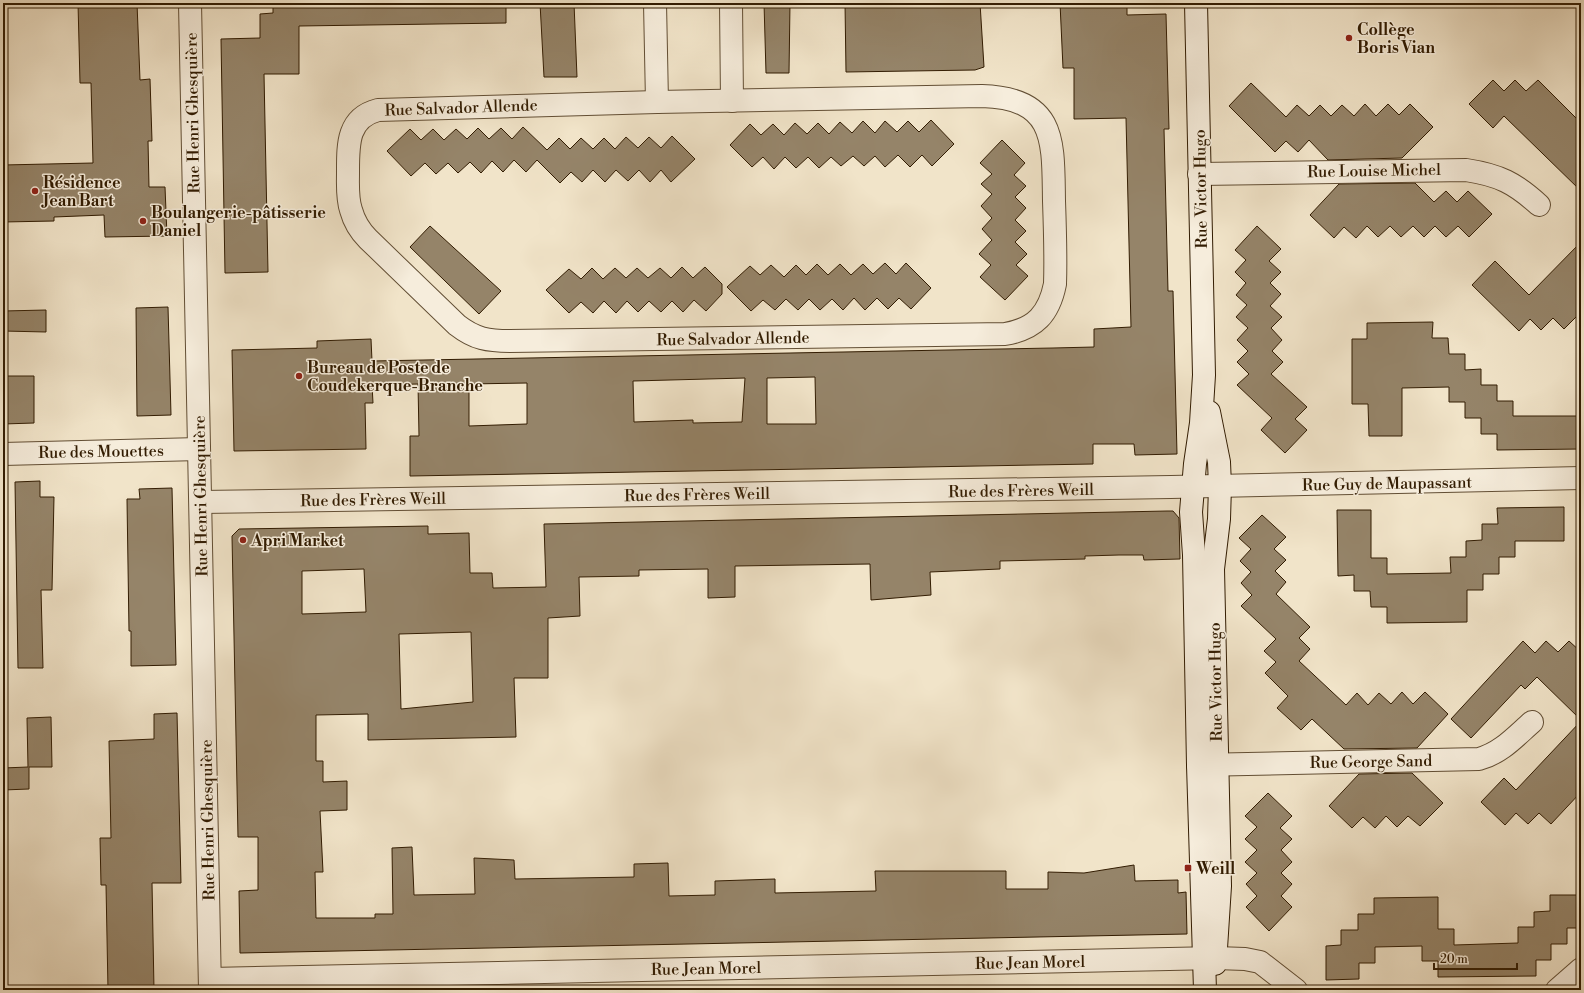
<svg xmlns="http://www.w3.org/2000/svg" width="1584" height="993" font-family="'Libre Bodoni',serif">
<rect width="100%" height="100%" fill="#f1e4c9"/>
<filter id="stains"><feTurbulence type="fractalNoise" baseFrequency=".005" numOctaves="4"/><feColorMatrix values="0 0 0 0 .2 0 0 0 0 .09 0 0 0 0 .02 0 0 0 .5 -.17"/></filter>
<radialGradient id="worn" r=".72"><stop offset=".6" stop-color="#630" stop-opacity="0"/><stop offset="1" stop-color="#630" stop-opacity=".3"/></radialGradient>
<g fill="#958469" stroke="#321c02" fill-rule="evenodd">
<path d="M78,3H137L140,80L150,79L152,141H148L149,187H165L167,236L105,237L104,215L54,217V221L3,222V165L93,163L91,83H80Z"/>
<path d="M273,3H506V23L299,26V74H264L268,272L225,273L221,39L260,38V14L273,13Z"/>
<path d="M540,3H574L577,77H544Z"/>
<path d="M764,3H790L789,73H766Z"/>
<path d="M845,3H980L984,67L975,70L846,72Z"/>
<path d="M1060,3H1127V15L1166,14L1169,129H1164L1168,291H1173L1177,454L1135,455L1134,444H1093V464L410,476V436H419L418,384L372,385L373,403H365L366,449L234,451L232,350L317,348V341L371,339L372,361L1053,348L1094,347V329L1131,327L1126,118L1074,119V68H1063ZM815,377L816,424H767V378ZM745,378L742,422L693,423V420L634,422L633,381ZM527,383V424L469,426V384Z"/>
<path d="M1493,80L1504,91L1515,80L1526,91L1538,80L1581,123V191L1504,116L1493,128L1469,104Z"/>
<path d="M1251,83L1286,117L1297,105L1309,116L1320,105L1331,116L1342,105L1354,116L1365,104L1376,116L1388,104L1399,115L1410,104L1433,127L1402,158L1328,160L1309,140L1298,152L1286,141L1275,152L1229,106Z"/>
<path d="M931,120L954,144L932,166L922,155L910,167L898,155L885,167L875,156L864,166L853,156L841,166L831,157L819,168L808,157L796,168L785,157L774,169L763,157L752,167L730,145L750,124L761,135L773,124L784,135L795,123L807,134L818,123L829,134L840,122L852,133L863,121L875,133L885,121L897,132L908,121L919,132Z"/>
<path d="M523,127L547,150L559,138L570,149L581,138L593,149L604,138L615,149L626,137L638,148L649,137L661,148L672,136L695,159L671,182L661,170L650,182L639,170L628,181L616,170L605,182L593,170L582,182L571,172L560,183L537,160L526,172L514,160L503,172L492,161L481,173L470,162L458,173L448,163L436,174L425,163L411,176L387,151L410,129L421,140L433,129L444,140L456,129L467,139L478,128L489,139L501,128L512,139Z"/>
<path d="M1002,140L1025,163L1014,175L1026,186L1015,197L1026,208L1015,220L1026,231L1015,242L1027,254L1016,265L1028,276L1005,300L980,277L991,265L979,254L992,240L982,229L992,218L981,206L992,194L981,184L992,174L980,163Z"/>
<path d="M1415,183L1434,202L1446,191L1457,202L1468,191L1492,214L1469,237L1458,226L1446,237L1435,226L1424,237L1413,226L1401,237L1390,226L1378,237L1367,226L1356,238L1344,227L1334,238L1310,215L1339,184Z"/>
<path d="M430,226L501,291L479,314L410,247Z"/>
<path d="M1257,226L1281,249L1269,261L1281,272L1270,283L1281,294L1270,306L1282,317L1271,328L1282,340L1272,351L1283,362L1271,374L1307,407L1295,419L1307,430L1285,453L1261,430L1272,418L1237,385L1249,374L1237,362L1248,351L1237,340L1248,328L1236,317L1247,305L1236,295L1246,283L1235,272L1246,260L1235,250Z"/>
<path d="M1581,242V312L1564,329L1553,318L1541,330L1530,319L1519,331L1472,285L1495,261L1529,295Z"/>
<path d="M885,263L896,274L906,263L931,288L911,309L899,298L888,309L877,298L865,310L854,298L843,310L832,299L820,310L809,299L798,310L786,299L775,310L763,300L751,311L727,287L750,266L760,275L771,265L784,277L796,265L806,275L817,264L828,275L840,264L851,275L863,264L873,274Z"/>
<path d="M682,267L693,278L705,267L722,284V294L706,311L694,300L683,312L672,301L661,312L649,301L638,312L627,301L616,313L604,301L593,313L581,302L569,313L546,290L569,269L581,279L592,268L603,279L615,268L626,278L637,268L648,278L660,268L671,278Z"/>
<path d="M168,307L171,415L137,416L136,308Z"/>
<path d="M46,310V332L3,331V311Z"/>
<path d="M1433,322L1432,338H1448L1449,354H1465V370L1481,369V385H1497V401H1513V416H1581V449L1497,450V434H1481V418H1465V402H1449V387L1402,388V436H1369L1368,404H1352V339H1367V323Z"/>
<path d="M7,376H34V423L3,424V389H7Z"/>
<path d="M40,481V497H54L52,590H41L43,668H18L15,482Z"/>
<path d="M172,488L176,665L131,666V631H129L127,499H140L139,489Z"/>
<path d="M1564,507V541H1515V557H1499V574H1483V590H1467V622L1387,623V607H1371L1370,591H1354V575L1338,576L1337,510H1371V558H1387V574L1451,573L1450,557H1466V541L1482,540V524H1498L1497,508Z"/>
<path d="M1167,511H1173L1179,518L1180,559L1144,560L1143,555H1119L1085,556V559L1000,561V569L930,572L931,595L871,600L870,564L735,566V597L708,598V569L639,570V576L579,577L580,616L548,618V678H514L516,737L368,740V714L316,715V761H323V782L347,781V810L320,811L323,872H315L316,918H375V914H393L392,848L412,847L414,895L475,894L474,858L514,860L515,879L634,877V864L668,863L669,896L715,895V881L775,879V893L876,891L875,871H1006V889H1048V872L1084,873L1134,865L1135,881L1178,880V893L1186,892L1187,934L240,953L239,891L258,890V837H238L232,536L239,529L428,526V534L469,533L470,573H492L493,588L546,587L544,524ZM364,569L366,612L302,614V571ZM471,632L473,702L401,709L399,634Z"/>
<path d="M1262,515L1286,537L1274,549L1286,560L1275,571L1286,582L1276,594L1310,627L1299,638L1310,649L1299,661L1346,705L1357,693L1368,705L1379,693L1391,704L1402,692L1413,704L1425,692L1448,714L1417,748L1344,749L1312,719L1301,730L1277,708L1288,696L1265,673L1276,662L1264,651L1276,639L1241,606L1252,595L1241,583L1251,572L1240,561L1251,549L1239,538Z"/>
<path d="M1523,641L1535,653L1546,641L1558,652L1569,641L1581,652V720L1537,677L1525,689L1521,685L1471,738L1451,719Z"/>
<path d="M177,713L181,883H152L154,990H108L106,885H101L100,838H111L109,741L154,739V714Z"/>
<path d="M51,717L52,767H29V789L3,790V768L28,767L27,718Z"/>
<path d="M1581,721V792L1551,824L1539,813L1528,824L1516,813L1505,825L1481,802L1504,778L1516,790Z"/>
<path d="M1412,773L1443,803L1420,826L1408,816L1397,827L1386,816L1375,828L1363,817L1352,828L1329,806L1359,774Z"/>
<path d="M1268,793L1292,816L1280,828L1292,839L1281,850L1292,862L1281,873L1292,884L1281,896L1292,907L1269,931L1246,907L1257,896L1246,884L1257,873L1245,862L1257,850L1245,839L1257,827L1245,816Z"/>
<path d="M1550,895H1581V928H1567V944H1551V960H1536V976L1438,977V961H1422V946L1375,947V963H1359V979L1326,980V946L1341,945V930H1358V914H1374V898L1438,897V929H1454V945L1518,943V927H1534V912L1550,911Z"/>
</g>
<g fill="none" stroke-linecap="round" stroke-linejoin="round">
<g stroke="#624e34" stroke-width="24">
<g id="street">
<path d="M190,3L210,990"/>
<path d="M655,3L657,102"/>
<path d="M731,3L732,101"/>
<path d="M982,96C1057,98 1053,142 1054,201C1055,229 1056,257 1055,284C1049,314 1035,329 1005,334L510,341C488,341 475,339 457,325L368,239C360,231 354,221 351,210C347,198 348,185 348,173C348,145 347,118 378,110L657,102Z"/>
<path d="M1199,174L1466,170C1499,175 1515,183 1539,205"/>
<path d="M3,454L199,449"/>
<path d="M201,502L1171,487L1581,478"/>
<path d="M1198,765L1479,759C1501,753 1515,737 1532,722"/>
<path d="M210,979L1216,958L1245,959L1260,962L1296,990"/>
<path d="M1557,990L1581,969"/>
</g>
</g>
<g stroke="#321c02" stroke-width="24">
<g id="secondary">
<path d="M1196,3L1204,375L1201,423L1195,464L1191,512L1194,555L1198,765L1205,990"/>
<path d="M1209,412L1219,462L1220,486L1219,519L1213,569L1220,886L1215,964"/>
</g>
</g>
<use href="#street" stroke="#f6eddc" stroke-width="22"/>
<use href="#secondary" stroke="#f6eddc" stroke-width="22"/>
</g>
<g fill="#8f2418" stroke="#f6eddc" stroke-width="1.5">
<circle cx="1349" cy="38" r="4"/>
<circle cx="35" cy="191" r="4"/>
<circle cx="143" cy="221" r="4"/>
<circle cx="299" cy="376" r="4"/>
<circle cx="243" cy="540" r="4"/>
<rect x="1184" y="864" width="8" height="8" rx="2"/>
</g>
<g text-anchor="middle" stroke-width="3" stroke-linejoin="round" paint-order="stroke">
<g font-size="16" font-weight="bold" fill="#321c02" stroke="#f6eddc" text-anchor="start">
<text x="1357" y="35">Collège<tspan x="1357" dy="18">Boris Vian</tspan></text>
<text x="43" y="188">Résidence<tspan x="43" dy="18">Jean Bart</tspan></text>
<text x="151" y="218">Boulangerie-pâtisserie<tspan x="151" dy="18">Daniel</tspan></text>
<text x="307" y="373">Bureau de Poste de<tspan x="307" dy="18">Coudekerque-Branche</tspan></text>
<text x="251" y="546">Apri Market</text>
<text x="1196" y="874">Weill</text>
</g>
<g font-size="16" fill="#321c02" stroke="#f6eddc">
<text transform="translate(461 107) rotate(-2)" y="6">Rue Salvador Allende</text>
<text transform="translate(192 113) rotate(-91)" y="6">Rue Henri Ghesquière</text>
<text transform="translate(1374 170) rotate(-1)" y="6">Rue Louise Michel</text>
<text transform="translate(1200 189) rotate(-91)" y="6">Rue Victor Hugo</text>
<text transform="translate(733 338) rotate(-1)" y="6">Rue Salvador Allende</text>
<text transform="translate(101 451) rotate(-1)" y="6">Rue des Mouettes</text>
<text transform="translate(1387 483) rotate(-1)" y="6">Rue Guy de Maupassant</text>
<text transform="translate(1021 490) rotate(-1)" y="6">Rue des Frères Weill</text>
<text transform="translate(697 494) rotate(-1)" y="6">Rue des Frères Weill</text>
<text transform="translate(200 496) rotate(-91)" y="6">Rue Henri Ghesquière</text>
<text transform="translate(373 499) rotate(-1)" y="6">Rue des Frères Weill</text>
<text transform="translate(1215 682) rotate(-91)" y="6">Rue Victor Hugo</text>
<text transform="translate(1371 761) rotate(-1)" y="6">Rue George Sand</text>
<text transform="translate(207 820) rotate(-91)" y="6">Rue Henri Ghesquière</text>
<text transform="translate(1030 962) rotate(-1)" y="6">Rue Jean Morel</text>
<text transform="translate(706 968) rotate(-1)" y="6">Rue Jean Morel</text>
</g>
</g>
<rect width="1584" height="993" fill="none" stroke="#f1e4c9" stroke-width="16"/>
<rect x="4" y="4" width="1576" height="985" fill="none" stroke="#321c02" stroke-width="2"/>
<rect x="8" y="8" width="1568" height="977" fill="none" stroke="#321c02"/>
<path d="M1434 963v6h83v-6" fill="none" stroke="#321c02" stroke-width="2"/>
<text x="1440" y="963" font-size="12" fill="#321c02" stroke="#f6eddc" stroke-width="3" paint-order="stroke">20 m</text>
<rect width="100%" height="100%" filter="url(#stains)"/>
<rect width="100%" height="100%" fill="url(#worn)"/>
</svg>
